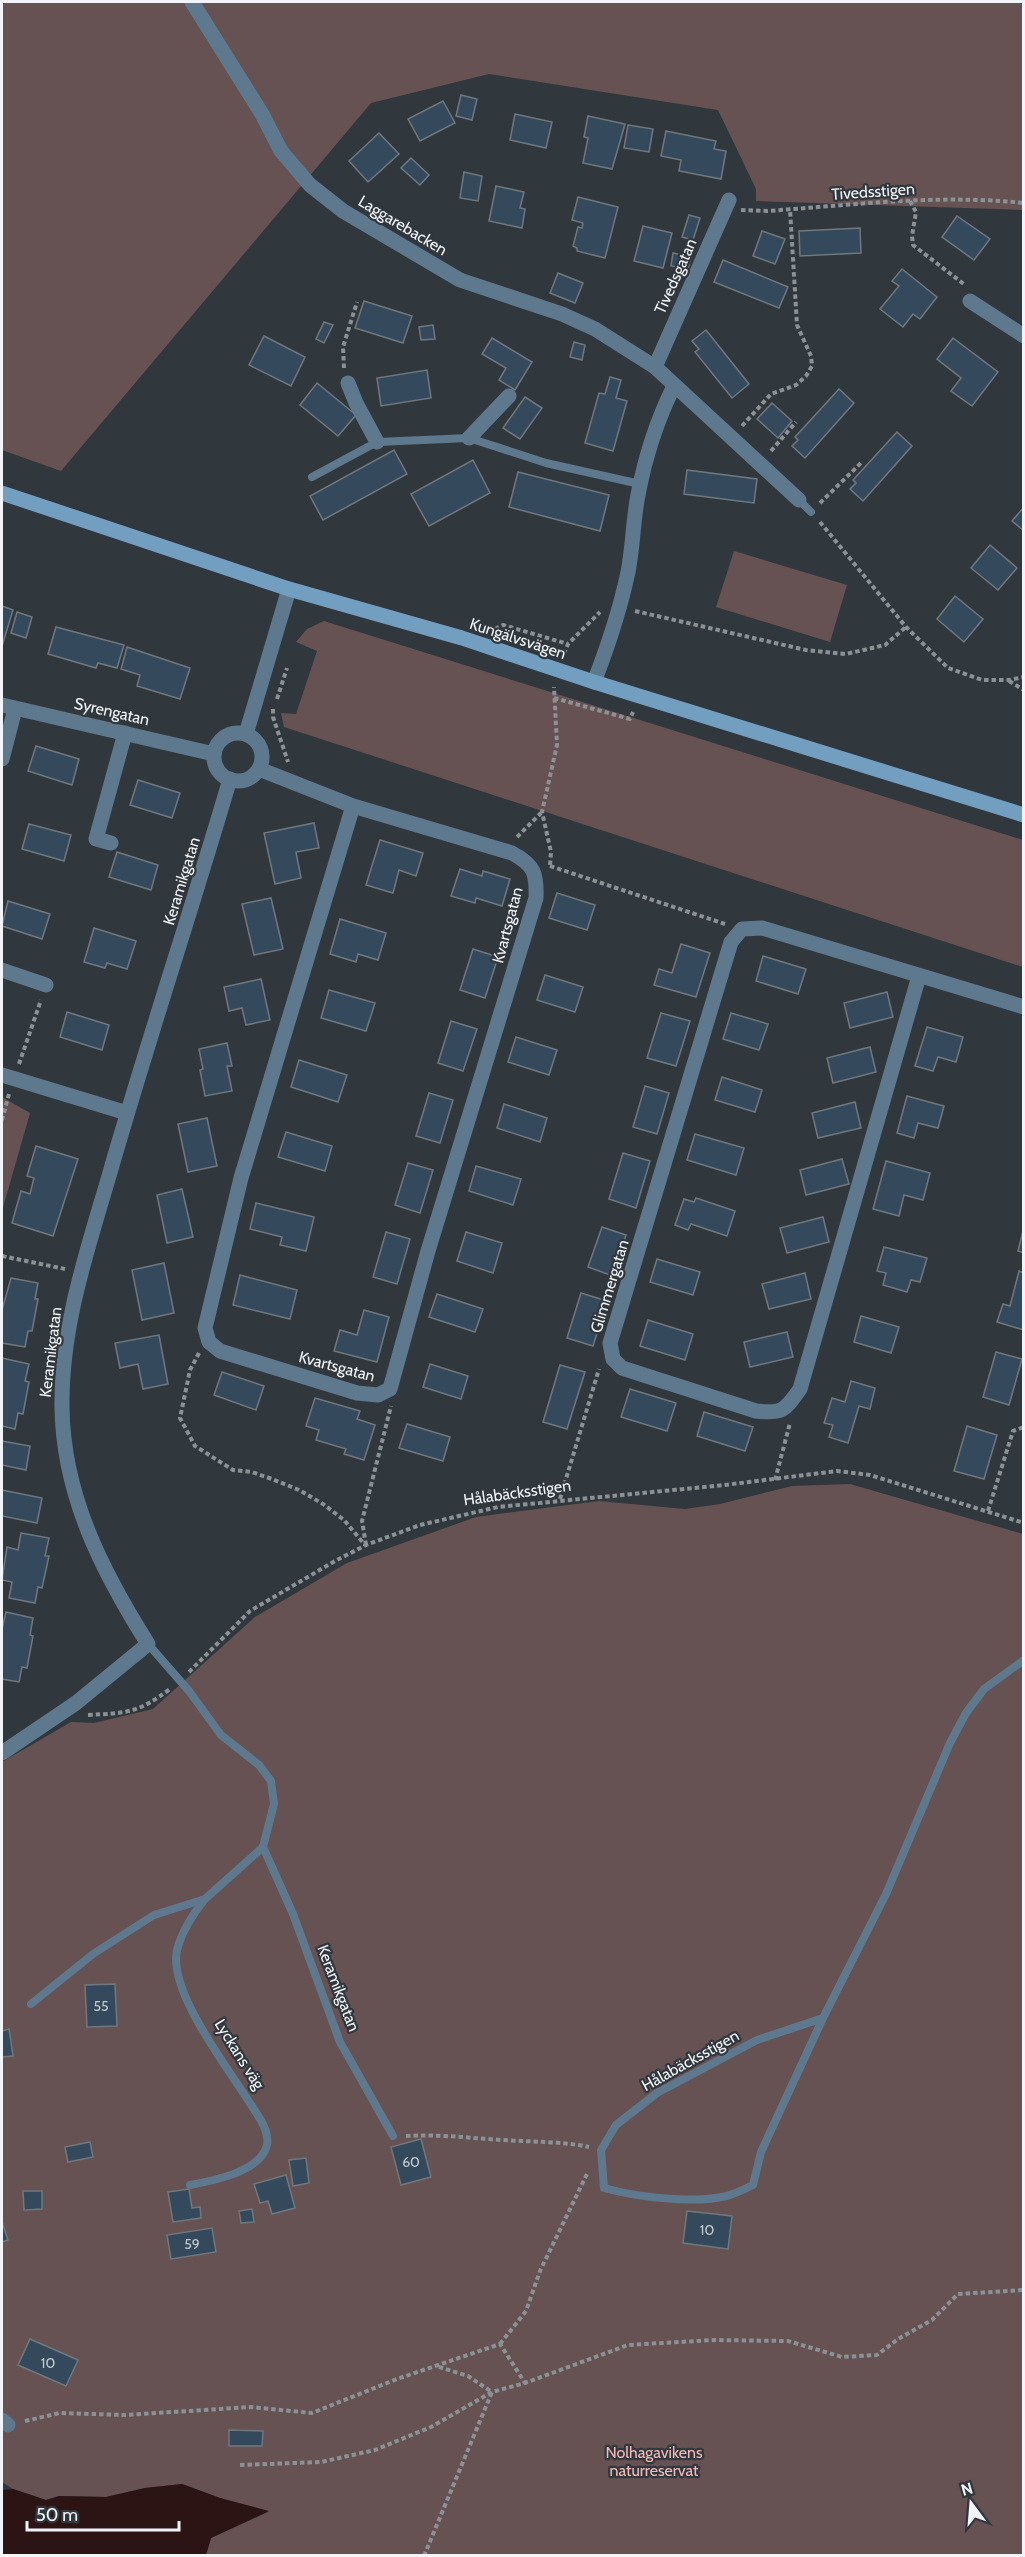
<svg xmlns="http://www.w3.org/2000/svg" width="1025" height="2557" font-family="Cabin,sans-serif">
<rect width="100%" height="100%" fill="#31383d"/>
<g fill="#665252">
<path d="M2,2H1023V210L756,201V189L718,110L489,74L371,103L61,471L2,450Z"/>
<path d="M734,551L847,585L830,642L716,607Z"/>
<path d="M324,621L1023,840V967L284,727L281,713L296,714L317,651L296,642L307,629Z"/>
<path d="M2,1097L30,1113L2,1211Z"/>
<path d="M850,1484L1023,1534V2555H206L211,2538L268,2512L220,2498L182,2484L145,2488L106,2497L59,2496L46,2500L13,2489L2,2482V1762L71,1722L94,1723L153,1709L255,1617L347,1563L476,1517L599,1501L685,1509L720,1504L792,1486Z"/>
</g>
<path fill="#2c1314" d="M182,2484L220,2498L269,2511L211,2538L206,2555H2V2490L13,2489L46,2500L59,2496L106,2497L145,2488Z"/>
<g fill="#344a5c" stroke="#70787e" stroke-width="1.5">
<path d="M461,95L477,99L472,120L456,116Z"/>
<path d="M443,101L455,123L420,141L408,119Z"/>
<path d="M515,114L552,122L546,148L510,140Z"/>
<path d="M588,116L625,124L612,169L583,163L588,138L584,137Z"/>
<path d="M628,125L653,129L649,152L624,148Z"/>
<path d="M666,131L716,141L714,149L726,151L721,179L679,171L681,160L661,156Z"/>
<path d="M379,133L399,154L368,182L349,161Z"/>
<path d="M411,158L429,175L420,185L401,168Z"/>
<path d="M464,172L482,176L478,201L460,198Z"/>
<path d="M496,186L524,192L520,208L525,209L522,228L489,221Z"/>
<path d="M578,197L618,207L605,258L577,251V248L573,246L578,227L582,228L583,223L572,220Z"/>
<path d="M689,215L700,218L693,240L682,237Z"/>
<path d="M957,216L990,239L974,260L942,237Z"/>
<path d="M643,226L672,233L663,268L634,261Z"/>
<path d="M860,228L861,253L800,256L799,231Z"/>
<path d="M762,231L785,239L775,264L753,256Z"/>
<path d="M673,253L691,257L688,269L671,266Z"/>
<path d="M723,260L788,287L779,308L714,282Z"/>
<path d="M902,269L937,297L920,319L913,314L903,327L880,309L899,286L892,281Z"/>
<path d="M558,273L583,283L575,303L550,293Z"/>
<path d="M364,301L412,316L403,343L355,328Z"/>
<path d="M324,322L333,325L324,343L316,339Z"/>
<path d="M433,325L435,339L421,340L419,327Z"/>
<path d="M706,330L749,384L732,398L695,352L699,349L692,341Z"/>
<path d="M264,336L305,357L291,386L249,365Z"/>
<path d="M492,338L532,362L515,390L499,380L506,368L482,354Z"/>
<path d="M953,338L998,372L972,406L951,391L961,378L937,359Z"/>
<path d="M574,342L585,345L582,360L570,357Z"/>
<path d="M427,370L431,398L381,406L377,378Z"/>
<path d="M610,377L621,380L616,398L627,401L613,451L585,443L599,393L605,394Z"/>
<path d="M317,383L356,415L338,436L300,405Z"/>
<path d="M839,389L854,403L805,458L792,446L798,440L795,437Z"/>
<path d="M525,397L542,408L520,439L503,428Z"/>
<path d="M772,403L792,421L778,438L757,419Z"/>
<path d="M897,432L912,446L863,501L850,489L856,483L853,480Z"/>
<path d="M394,450L407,474L323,520L310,496Z"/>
<path d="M473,460L490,493L429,526L411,494Z"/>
<path d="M687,470L757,479L754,503L684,494Z"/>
<path d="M518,472L609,495L600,531L509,507Z"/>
<path d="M1024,507V531L1012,521Z"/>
<path d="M990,545L1017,568L998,590L971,568Z"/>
<path d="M955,596L983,619L964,642L937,619Z"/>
<path d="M2,606L13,610L2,646Z"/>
<path d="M17,612L32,617L26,638L11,633Z"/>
<path d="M56,627L124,645L117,668L98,663L96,668L48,654Z"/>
<path d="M127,647L190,668L180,699L137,686L140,675L121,669Z"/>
<path d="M36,746L79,759L72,785L28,771Z"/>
<path d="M138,780L180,793L172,818L130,805Z"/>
<path d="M314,823L319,848L296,852L301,878L275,884L264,833Z"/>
<path d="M29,824L71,835L64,861L22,849Z"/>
<path d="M380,840L423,853L416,876L399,870L393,893L366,885Z"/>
<path d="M117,852L158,865L151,890L109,877Z"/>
<path d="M460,869L482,876L483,871L510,879L502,906L476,898L475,903L451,896Z"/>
<path d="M557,893L595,905L587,930L549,918Z"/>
<path d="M271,898L283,949L254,955L242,904Z"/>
<path d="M8,901L50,914L42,939L2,926Z"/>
<path d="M340,919L386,933L378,960L358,954L356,962L330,954Z"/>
<path d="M94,928L136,941L127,969L107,963L105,968L84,962Z"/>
<path d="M681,944L710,953L696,997L654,985L659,969L672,973Z"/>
<path d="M473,949L498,957L485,998L460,990Z"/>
<path d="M763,956L806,969L798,994L756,981Z"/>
<path d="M545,975L583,987L575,1012L537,1000Z"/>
<path d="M261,979L270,1020L246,1025L242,1008L229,1011L224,987Z"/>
<path d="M329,990L375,1003L366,1031L321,1018Z"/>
<path d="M887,992L893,1017L850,1028L844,1003Z"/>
<path d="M67,1012L109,1025L102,1050L60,1037Z"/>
<path d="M661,1013L690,1021L676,1066L647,1058Z"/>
<path d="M731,1013L768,1024L759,1050L723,1039Z"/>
<path d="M451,1021L477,1029L463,1071L438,1063Z"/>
<path d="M927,1027L963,1037L956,1062L938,1057L933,1071L915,1066Z"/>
<path d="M516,1037L557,1050L549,1075L508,1062Z"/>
<path d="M227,1043L232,1066H227L232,1091L205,1096L200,1070L203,1069L199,1049Z"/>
<path d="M870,1047L876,1072L833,1083L827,1058Z"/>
<path d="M299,1060L347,1075L338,1102L291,1087Z"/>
<path d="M722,1077L762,1090L755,1112L715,1100Z"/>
<path d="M645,1086L669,1093L657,1134L633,1127Z"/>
<path d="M429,1093L453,1100L440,1143L416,1136Z"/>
<path d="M907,1096L944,1106L938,1128L918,1123L914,1138L897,1133Z"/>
<path d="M855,1102L861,1128L818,1138L812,1113Z"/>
<path d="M504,1104L547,1118L540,1142L497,1128Z"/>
<path d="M207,1118L217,1166L188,1172L178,1124Z"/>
<path d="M286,1132L332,1146L325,1171L278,1157Z"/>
<path d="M695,1134L744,1148L736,1175L687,1160Z"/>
<path d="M36,1146L78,1159L53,1236L12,1223L21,1191L30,1194L34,1178L27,1176Z"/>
<path d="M623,1153L650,1161L636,1208L609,1199Z"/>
<path d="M842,1159L849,1184L806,1195L800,1170Z"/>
<path d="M886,1161L930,1173L923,1200L904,1195L899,1216L873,1209Z"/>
<path d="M408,1163L433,1170L420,1213L395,1205Z"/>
<path d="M476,1166L521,1179L513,1205L469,1191Z"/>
<path d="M182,1189L193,1237L167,1243L157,1195Z"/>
<path d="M696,1198L735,1211L727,1236L691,1224L688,1230L675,1225L684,1199L694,1202Z"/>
<path d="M256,1203L314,1217L306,1251L280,1245L282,1237L250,1229Z"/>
<path d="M823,1217L829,1242L787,1253L780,1228Z"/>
<path d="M602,1227L626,1235L613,1276L588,1267Z"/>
<path d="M1023,1231H1024V1253L1018,1251Z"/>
<path d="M386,1232L410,1239L397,1284L373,1277Z"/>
<path d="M466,1232L502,1243L493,1273L457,1261Z"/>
<path d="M884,1247L927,1258L920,1282L911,1280L907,1292L883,1285L886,1273L877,1271Z"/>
<path d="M657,1259L700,1272L693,1295L650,1282Z"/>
<path d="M164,1263L174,1313L142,1320L132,1270Z"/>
<path d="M1019,1271L1024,1273V1330L997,1322L1003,1304L1010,1306Z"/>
<path d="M805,1273L811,1299L769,1309L762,1284Z"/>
<path d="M240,1275L297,1290L290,1319L233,1305Z"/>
<path d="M11,1278L38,1283L35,1299H38L32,1331H28L25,1347L2,1343V1310Z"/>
<path d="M581,1293L607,1301L593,1346L567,1338Z"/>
<path d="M437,1294L483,1309L475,1332L429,1317Z"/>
<path d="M364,1310L389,1317L377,1362L334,1351L340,1330L357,1335Z"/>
<path d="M861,1316L899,1327L891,1353L854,1342Z"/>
<path d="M648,1320L693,1334L685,1360L640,1346Z"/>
<path d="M787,1332L793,1357L750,1367L744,1342Z"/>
<path d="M159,1335L168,1384L143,1389L138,1364L120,1368L115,1343Z"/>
<path d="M996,1352L1022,1359L1009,1405L983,1397Z"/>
<path d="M2,1358L29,1364L25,1381L29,1382L23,1414L18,1413L15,1429L2,1426Z"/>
<path d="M430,1364L468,1376L461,1399L423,1387Z"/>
<path d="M560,1365L585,1372L567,1429L543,1422Z"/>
<path d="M222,1372L264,1386L256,1410L214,1395Z"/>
<path d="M851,1381L875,1388L870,1409L859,1406L848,1443L829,1437L833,1425L824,1423L832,1398L845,1402Z"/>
<path d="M630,1389L676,1403L667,1431L621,1417Z"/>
<path d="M315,1398L360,1411L357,1419L375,1425L364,1460L344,1454L346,1449L316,1440L319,1430L306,1426Z"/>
<path d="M704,1412L753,1427L745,1451L697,1436Z"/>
<path d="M407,1424L450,1437L443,1461L399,1448Z"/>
<path d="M967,1426L997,1435L984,1479L954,1471Z"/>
<path d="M2,1441L30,1446L26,1470L2,1465Z"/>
<path d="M2,1490L42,1498L37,1523L2,1516Z"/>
<path d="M21,1533L49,1538L45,1556H49L42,1588L38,1587L35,1603L9,1598L12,1582L2,1580L7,1547L18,1550Z"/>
<path d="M6,1612L33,1618L30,1635L33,1636L27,1668L22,1667L19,1682L2,1679V1629Z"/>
<path d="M115,1984L117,2026L87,2027L85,1985Z"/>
<path d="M9,2029L13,2056L2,2057V2031Z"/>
<path d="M421,2139L431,2177L401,2185L391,2147Z"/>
<path d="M90,2142L93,2157L68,2162L65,2147Z"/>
<path d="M306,2158L309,2183L293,2186L289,2160Z"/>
<path d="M286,2175L295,2208L272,2214L268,2201L260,2203L254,2184Z"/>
<path d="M189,2189L192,2208L200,2207L201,2218L173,2222L168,2192Z"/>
<path d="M23,2191H42V2209L24,2210Z"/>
<path d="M252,2209L254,2222L241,2223L239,2211Z"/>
<path d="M687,2211L732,2216L728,2249L683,2243Z"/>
<path d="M2,2222L8,2240L2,2242Z"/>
<path d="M212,2228L216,2252L171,2259L167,2235Z"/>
<path d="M30,2339L78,2360L66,2386L18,2365Z"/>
<path d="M229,2430L263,2431L262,2446H229Z"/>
</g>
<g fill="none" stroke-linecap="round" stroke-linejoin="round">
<g stroke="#8b9195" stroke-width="4" stroke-dasharray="4.5 3" stroke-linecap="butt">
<path d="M910,201L916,212L912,236L913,245L965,285"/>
<path d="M741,210L767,211C853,205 938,194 1024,203"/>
<path d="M344,368L343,347L357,302"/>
<path d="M742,426L771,394L796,385L806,376L812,366L811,356L797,325L790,209"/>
<path d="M771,451L796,422"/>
<path d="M820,503L862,462"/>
<path d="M820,522L906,627L948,668L982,680H1009L1024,677"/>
<path d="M635,611L806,650L846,654L885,645L906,627"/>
<path d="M495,629L503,625L568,644"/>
<path d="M564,654L568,644L600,612"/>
<path d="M1009,681L1024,690"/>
<path d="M554,698L630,719L633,712"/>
<path d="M277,699L287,668"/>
<path d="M273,709V717L288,762"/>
<path d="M517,837L541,813"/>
<path d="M550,865L551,852L542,812L557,745L554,687"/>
<path d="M550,866L725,924"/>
<path d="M19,1064L41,1000"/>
<path d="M2,1120L9,1094"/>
<path d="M2,1256L65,1269"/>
<path d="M199,1353L190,1370L180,1418L195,1446L233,1470L252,1472L272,1479L299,1490L323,1504L344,1520L365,1545"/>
<path d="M775,1480L790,1423"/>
<path d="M560,1499L599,1369"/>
<path d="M988,1511L1013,1431L1024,1427"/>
<path d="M366,1545L362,1521L391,1406"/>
<path d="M189,1672L250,1611L335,1561L366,1545L420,1525L498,1507L725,1485L837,1471L870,1475L1024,1523"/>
<path d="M88,1715C127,1713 138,1713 170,1689"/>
<path d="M406,2136C438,2134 470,2138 502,2140C532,2142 560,2141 589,2147"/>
<path d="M500,2344L526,2311L540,2271L588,2172"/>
<path d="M25,2421L60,2413L125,2415L251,2407L312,2413L397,2379L500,2344L525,2383"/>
<path d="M240,2465L321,2462L375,2450L431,2427L492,2392L525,2383L628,2345L714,2340L788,2341L842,2357L877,2355L898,2339L932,2320L958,2294L1024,2290"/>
<path d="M424,2556L492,2392L468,2376L436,2366"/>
</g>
<g stroke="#5e798e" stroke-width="8">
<path d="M312,477L377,442L469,438L546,463L640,484"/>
<path d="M799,500L811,512"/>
<path d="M148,1644L189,1691L221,1735L259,1765L271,1781L274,1804L263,1847L293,1914L340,2042L393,2136"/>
<path d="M31,2004L93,1954L154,1915L205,1899L263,1847"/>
<path d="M823,2018L757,2040L657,2093L616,2125L601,2150L604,2188C636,2197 694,2204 727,2196C736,2193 745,2189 753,2185L761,2152L823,2018L886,1894L950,1743L966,1713L984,1689L1024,1660"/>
<path d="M190,2185C212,2181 261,2172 267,2145C270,2129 255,2112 248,2100C226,2065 168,1991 177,1950C182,1930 193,1914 205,1899"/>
</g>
<g stroke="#5e798e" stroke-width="15">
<path d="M192,2L262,114L281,151L310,185L343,211L460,280L562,314L595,329L655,367L799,500"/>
<path d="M970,301L1024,336"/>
<path d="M655,367L729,200"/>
<path d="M348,383L356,403L377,442"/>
<path d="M469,438L509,396"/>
<path d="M594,682C608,646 620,610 628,572C633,547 633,520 638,495C645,458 657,420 674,386"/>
<path d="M2,705L214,754"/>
<circle cx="238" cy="757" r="24"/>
<path d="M246,734L289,589"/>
<path d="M2,759L15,709"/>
<path d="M259,769L353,806L512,853C534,865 537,873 536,898L428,1251L390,1389L378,1395L357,1393L220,1351L209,1342L205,1328L241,1178L353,806"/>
<path d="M111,843L96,839L125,733"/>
<path d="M2,970L46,985"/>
<path d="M919,976L800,1389C785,1410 783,1414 756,1411L622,1368L613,1359L610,1343L731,942L742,929L762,928L1024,1007"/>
<path d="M2,1075L127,1113"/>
<path d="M2,1753L76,1703L148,1644C102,1571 63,1495 62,1407C61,1327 87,1251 109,1176C147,1043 191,912 230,779"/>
<path d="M2,2420L8,2425"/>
</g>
<path stroke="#729ebf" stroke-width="15" d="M2,493L289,589L462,638L594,682L1024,815"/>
</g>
<g text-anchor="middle" stroke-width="4.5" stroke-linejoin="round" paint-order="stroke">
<g font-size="14" fill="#c2cad2">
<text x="101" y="2011">55</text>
<text x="411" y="2167">60</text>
<text x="707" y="2235">10</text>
<text x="192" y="2249">59</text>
<text x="48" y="2368">10</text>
</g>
<g font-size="16" fill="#f1f5f9" stroke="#31383d">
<text transform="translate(873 191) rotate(-4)" y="6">Tivedsstigen</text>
<text transform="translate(403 225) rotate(31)" y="6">Laggarebacken</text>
<text transform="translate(675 276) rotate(-66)" y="6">Tivedsgatan</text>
<text transform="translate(518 638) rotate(18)" y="6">Kungälvsvägen</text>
<text transform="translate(112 711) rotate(13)" y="6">Syrengatan</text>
<text transform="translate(181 881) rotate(-73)" y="6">Keramikgatan</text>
<text transform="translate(507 925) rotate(-75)" y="6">Kvartsgatan</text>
<text transform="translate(609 1286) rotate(-73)" y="6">Glimmergatan</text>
<text transform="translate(50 1352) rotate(-83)" y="6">Keramikgatan</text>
<text transform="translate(337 1366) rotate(15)" y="6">Kvartsgatan</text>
<text transform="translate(517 1492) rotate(-8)" y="6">Hålabäcksstigen</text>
<text transform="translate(339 1988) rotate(69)" y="6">Keramikgatan</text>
<text transform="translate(240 2054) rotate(58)" y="6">Lyckans väg</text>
<text transform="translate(690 2060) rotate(-29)" y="6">Hålabäcksstigen</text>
</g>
<g font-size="16" fill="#f5b9ba" stroke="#31383d">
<text x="654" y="2458">Nolhagavikens<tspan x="654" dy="18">naturreservat</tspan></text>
</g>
</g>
<rect width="1025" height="2557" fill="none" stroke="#f1f5f9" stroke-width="6"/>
<g transform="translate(971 2503) rotate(344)" stroke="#31383d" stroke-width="4.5" paint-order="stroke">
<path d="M0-4.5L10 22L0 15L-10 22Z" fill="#f1f5f9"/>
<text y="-9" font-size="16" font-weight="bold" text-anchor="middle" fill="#f1f5f9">N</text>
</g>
<path d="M27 2521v9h152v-9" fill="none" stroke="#f1f5f9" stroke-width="3"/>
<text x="36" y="2521" font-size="18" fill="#f1f5f9" stroke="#31383d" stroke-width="4.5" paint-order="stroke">50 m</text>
</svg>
